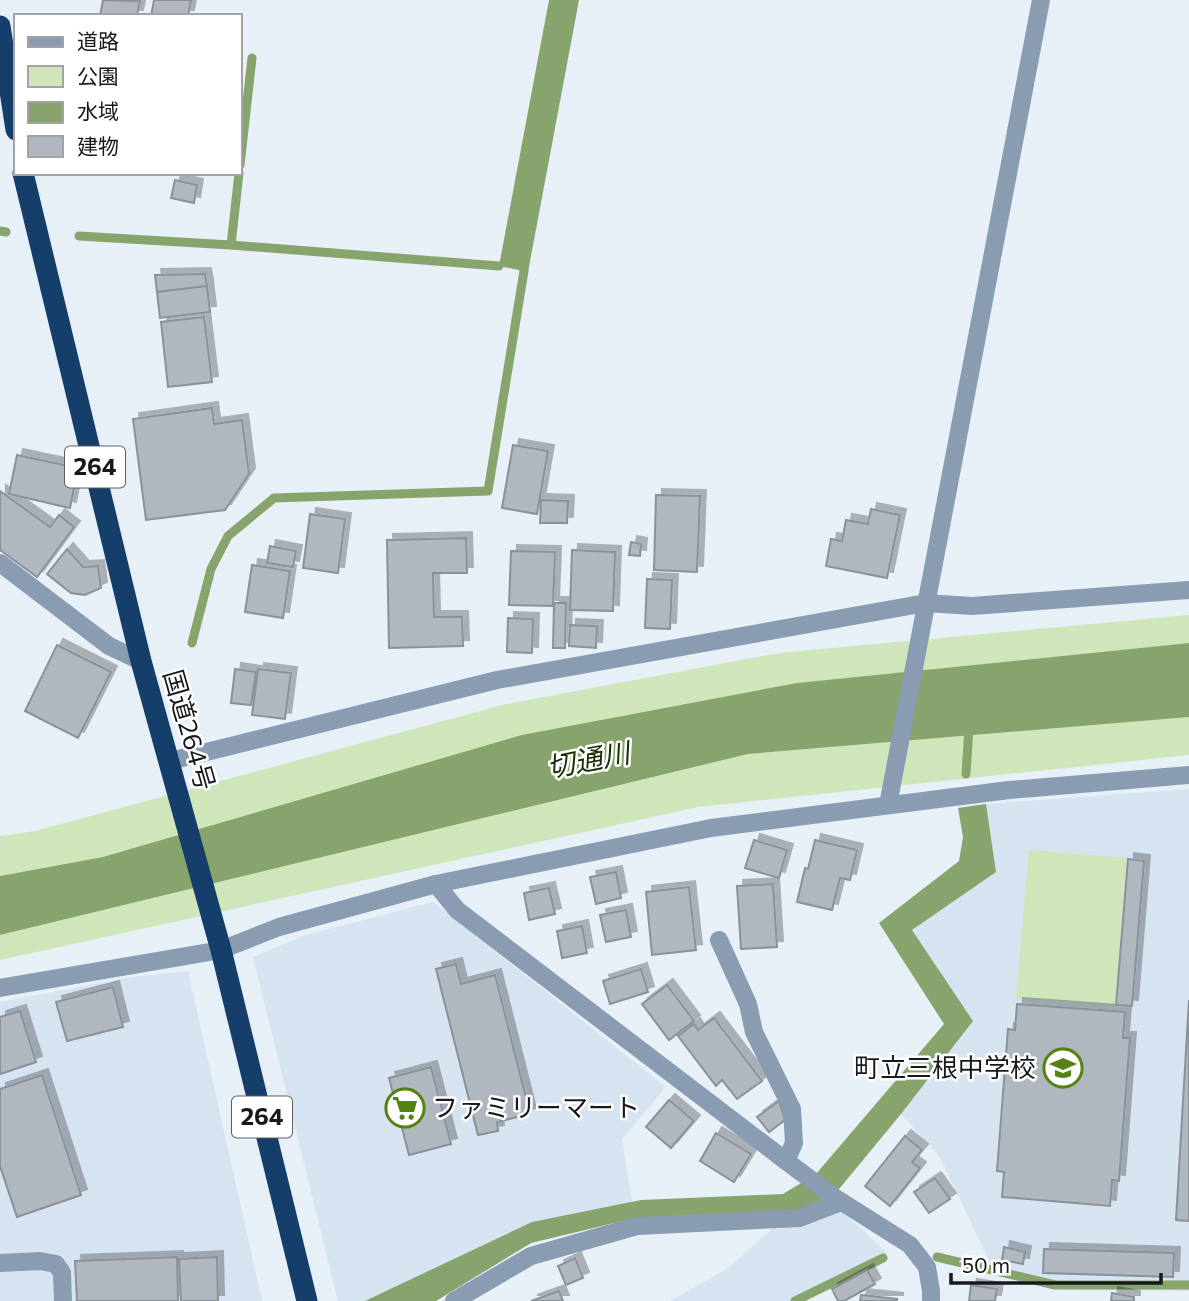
<svg xmlns="http://www.w3.org/2000/svg" width="1189" height="1301" font-family="Commissioner,'Noto Sans JP',sans-serif">
<defs>
<filter id="shadow"><feDropShadow dx="6" dy="-6" stdDeviation="0" flood-color="#0004"/></filter>
</defs>
<rect width="100%" height="100%" fill="#e7eff7"/>
<g fill="#d6e3f1">
<path d="M1189,789V1291L1050,1289L993,1269L940,1157L901,1114L973,1021L912,930L996,872L986,804Z"/>
<path d="M433,902L666,1087L622,1139L635,1218L531,1243L436,1301H338L253,957L306,935Z"/>
<path d="M188,971L262,1301H0V1002L132,977Z"/>
<path d="M830,1200L887,1253L790,1301H670L727,1269L780,1222Z"/>
</g>
<g fill="#cfe6bb">
<path d="M1189,615V643L797,683L103,857L0,876V836L35,831L506,704L779,653Z"/>
<path d="M1189,717V755L698,807L0,960V935L748,754Z"/>
<path d="M1029,850L1127,858L1115,1006L1016,998Z"/>
</g>
<g fill="#86a46b">
<path d="M549,0H579L528,272L499,266Z"/>
<path d="M1189,643V717L748,754L0,935V876L103,857L522,735L797,683Z"/>
<path d="M986,804L996,872L912,930L973,1021L901,1114L830,1200L807,1210L635,1218L531,1243L436,1301H365L532,1222L641,1200L783,1194L816,1174L944,1024L879,923L959,861L963,837L958,808Z"/>
</g>
<g fill="none" stroke-linecap="round" stroke-linejoin="round">
<g stroke="#86a46b" stroke-width="9">
<path d="M240,165L252,58"/>
<path d="M0,231L6,232"/>
<path d="M79,236L231,245L499,266"/>
<path d="M231,245L239,173"/>
<path d="M192,643L211,569L228,536L274,498L488,491L524,271"/>
<path d="M966,774L969,727"/>
<path d="M937,1257L1055,1285H1189"/>
<path d="M795,1301L883,1258"/>
</g>
</g>
<g fill="#b0b7bf" stroke="#8b9199" stroke-width="2" filter="url(#shadow)">
<path d="M103,0L140,1L137,16H100Z"/>
<path d="M154,0H191L188,16H151Z"/>
<path d="M175,180L197,185L194,203L171,198Z"/>
<path d="M205,274L207,286L157,292L155,275Z"/>
<path d="M207,286L210,312L160,318L157,292Z"/>
<path d="M204,317L212,382L168,387L161,322Z"/>
<path d="M212,408L214,424L242,420L249,474L225,510L146,520L133,419Z"/>
<path d="M513,445L548,451L537,514L502,508Z"/>
<path d="M17,455L78,468L70,508L9,494Z"/>
<path d="M0,491L50,527L59,515L74,527L37,577L0,550Z"/>
<path d="M656,495L700,496L697,572L654,570Z"/>
<path d="M541,500L568,501L567,523H540Z"/>
<path d="M871,509L900,515L887,578L826,566L831,539L842,541L846,520L868,524Z"/>
<path d="M310,514L345,519L338,573L303,568Z"/>
<path d="M466,538L467,573H433L434,617H462L463,646L389,648L387,540Z"/>
<path d="M631,542L641,544L640,556L629,555Z"/>
<path d="M270,546L296,551L293,567L267,563Z"/>
<path d="M67,549L83,567L98,566L101,588L85,595L71,593L47,574Z"/>
<path d="M572,550L615,552L613,611L570,610Z"/>
<path d="M511,551L555,552L553,606L509,605Z"/>
<path d="M252,565L290,571L283,618L245,612Z"/>
<path d="M647,579L672,580L670,629L645,628Z"/>
<path d="M554,603H566L565,648H553Z"/>
<path d="M508,618L533,619L532,653L507,652Z"/>
<path d="M570,625L597,626L596,648L569,646Z"/>
<path d="M57,645L111,672L78,738L25,711Z"/>
<path d="M235,669L256,672L251,705L231,703Z"/>
<path d="M258,669L291,673L285,719L252,715Z"/>
<path d="M754,840L787,850L779,878L745,868Z"/>
<path d="M815,840L857,850L850,880L840,878L832,910L797,902L805,868L808,869Z"/>
<path d="M1128,859L1144,861L1132,1006L1116,1005Z"/>
<path d="M616,872L621,898L596,904L590,877Z"/>
<path d="M773,884L777,947L741,949L737,886Z"/>
<path d="M689,887L696,950L652,955L646,892Z"/>
<path d="M549,888L555,914L529,920L524,893Z"/>
<path d="M626,910L631,937L606,942L600,915Z"/>
<path d="M582,926L587,953L562,958L557,931Z"/>
<path d="M456,964L461,984L495,975L530,1114L497,1122L498,1131L478,1135L436,969Z"/>
<path d="M641,969L648,992L610,1004L603,981Z"/>
<path d="M667,985L694,1021L669,1040L642,1004Z"/>
<path d="M113,987L123,1027L67,1041L56,1002Z"/>
<path d="M1189,1000V1221L1176,1220Z"/>
<path d="M1017,1004L1125,1012L1123,1038H1130L1119,1181L1112,1180L1110,1206L1002,1197L1004,1172L997,1171L1008,1029L1015,1030Z"/>
<path d="M20,1011L36,1062L0,1074V1017Z"/>
<path d="M714,1018L762,1081L737,1099L722,1080L716,1086L678,1036L694,1024L698,1030Z"/>
<path d="M431,1067L451,1144L409,1155L389,1078Z"/>
<path d="M42,1075L81,1195L17,1217L0,1166V1089Z"/>
<path d="M669,1100L694,1121L671,1148L646,1127Z"/>
<path d="M779,1101L785,1120L769,1132L757,1117Z"/>
<path d="M716,1133L751,1154L734,1182L700,1161Z"/>
<path d="M905,1136L922,1150L912,1162L920,1168L890,1206L865,1186Z"/>
<path d="M935,1178L950,1199L929,1213L914,1192Z"/>
<path d="M1004,1247L1025,1252L1023,1264L1002,1260Z"/>
<path d="M1044,1249L1174,1253L1173,1277L1043,1273Z"/>
<path d="M177,1257L178,1301H77L75,1261Z"/>
<path d="M217,1257L218,1301H181L179,1259Z"/>
<path d="M575,1258L583,1278L566,1285L558,1266Z"/>
<path d="M867,1270L875,1284L844,1301H838L832,1289Z"/>
<path d="M971,1285L997,1289L995,1301H969Z"/>
<path d="M559,1291L563,1301H531Z"/>
<path d="M1112,1293L1134,1297V1301H1111Z"/>
<path d="M861,1295L897,1299V1301H860Z"/>
</g>
<g fill="none" stroke-linecap="round" stroke-linejoin="round">
<g stroke="#899cb2" stroke-width="18">
<path d="M0,563L109,646L141,661"/>
<path d="M170,761L497,680L926,603L972,606L1189,590"/>
<path d="M888,805L1041,0"/>
<path d="M436,884L457,910L786,1161L834,1197L910,1245L927,1267L931,1291V1301"/>
<path d="M719,940L748,1004L754,1032L792,1109L794,1143L786,1161"/>
<path d="M0,988L221,950L279,927L436,884L711,828L1009,790L1189,775"/>
<path d="M0,1263L40,1261L56,1264L62,1273L63,1301"/>
<path d="M454,1301L531,1256L637,1226L799,1218L841,1202"/>
</g>
<g stroke="#153f6a" stroke-width="21">
<path d="M0,26L16,130"/>
<path d="M23,173L141,661L221,950L307,1301"/>
</g>
</g>
<defs>
<g id="school-ring" transform="scale(2.0125)"><circle r="9.5" fill="#fff" stroke="#558312" stroke-width="1.5"/><path d="M0-5L7-2L0 1L-7-2ZM-4 1L0 2.5L4 1V4Q0 6-4 4Z" fill="#558312"/></g>
<g id="supermarket-ring" transform="scale(2.0125)"><circle r="9.5" fill="#fff" stroke="#558312" stroke-width="1.5"/><path d="M-6-5.5h2.5l.6 2H6L4.5 2H-2.5L-4.4-4H-6ZM-1.5 3.2a1.3 1.3 0 1 0 .1 0ZM3 3.2a1.3 1.3 0 1 0 .1 0Z" fill="#558312"/></g>
</defs>
<g fill-rule="evenodd">
<use href="#school-ring" x="1063" y="1068"/>
<use href="#supermarket-ring" x="405" y="1108"/>
</g>
<g text-anchor="middle" stroke-width="5" stroke-linejoin="round" paint-order="stroke">
<g fill="#fff" stroke="#5d5e60" stroke-width="2">
<rect x="65" y="446.5" width="60" height="41" rx="5"/>
<rect x="232" y="1096.5" width="60" height="41" rx="5"/>
</g>
<g font-size="24" font-weight="bold" fill="#17191c">
<text x="95" y="475">264</text>
<text x="262" y="1125">264</text>
</g>
<g font-size="26" fill="#17191c" stroke="#fff">
<text transform="translate(189 730) rotate(74)" y="9">国道264号</text>
</g>
<g font-size="26" fill="#17191c" stroke="#fff" text-anchor="end">
<text x="1036" y="1077">町立三根中学校</text>
<text x="432" y="1117" text-anchor="start">ファミリーマート</text>
</g>
<g font-size="28" font-style="italic" fill="#1c3004" stroke="#fff">
<text transform="translate(588 760) rotate(-11)" y="10">切通川</text>
</g>
</g>
<rect x="14" y="14" width="228" height="161" fill="#ffffff" stroke="#a2a3a4" stroke-width="2"/>
<rect x="28" y="37" width="35" height="10" fill="#899cb2" stroke="#a2a3a4" stroke-width="2"/>
<text x="77" y="49" font-size="21" fill="#17191c">道路</text>
<rect x="28" y="66" width="35" height="21" fill="#cfe6bb" stroke="#a2a3a4" stroke-width="2"/>
<text x="77" y="84" font-size="21" fill="#17191c">公園</text>
<rect x="28" y="102" width="35" height="21" fill="#86a46b" stroke="#a2a3a4" stroke-width="2"/>
<text x="77" y="119" font-size="21" fill="#17191c">水域</text>
<rect x="28" y="136" width="35" height="21" fill="#b0b7bf" stroke="#a2a3a4" stroke-width="2"/>
<text x="77" y="154" font-size="21" fill="#17191c">建物</text>
<path d="M951 1273v10h210v-10" fill="none" stroke="#17191c" stroke-width="3.5"/>
<text x="962" y="1273" font-size="21" fill="#17191c" stroke="#ffffff" stroke-width="5" paint-order="stroke">50 m</text>
</svg>
